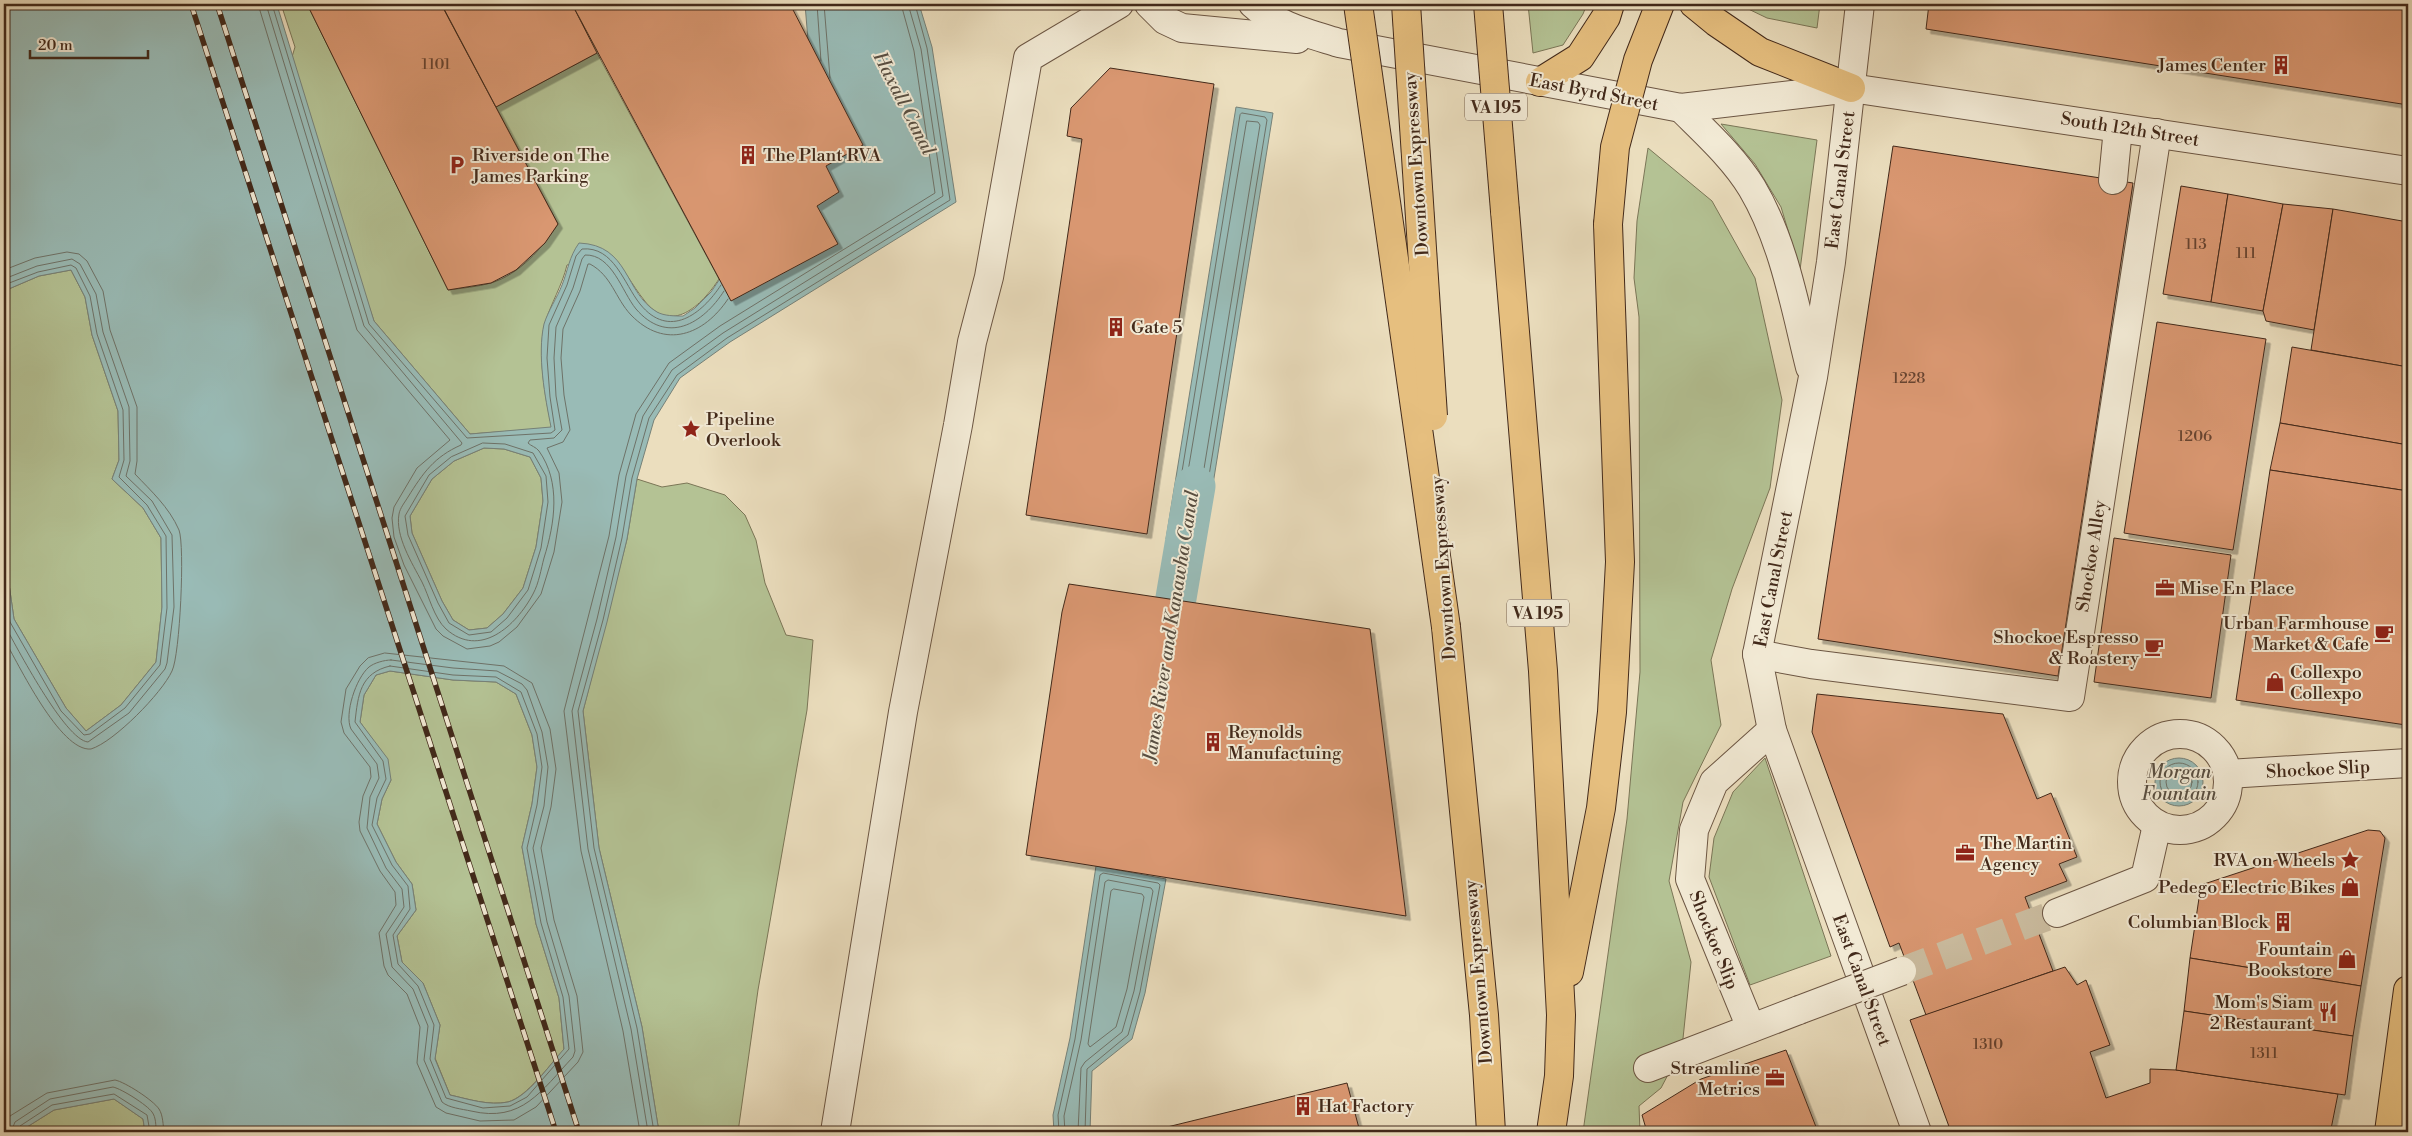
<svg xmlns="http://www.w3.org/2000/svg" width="2412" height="1136" font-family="'Libre Bodoni',serif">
<defs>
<filter id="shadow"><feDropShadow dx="4.5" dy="4.5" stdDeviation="0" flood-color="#0004"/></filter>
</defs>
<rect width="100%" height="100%" fill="#ebdebe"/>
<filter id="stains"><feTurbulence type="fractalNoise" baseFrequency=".004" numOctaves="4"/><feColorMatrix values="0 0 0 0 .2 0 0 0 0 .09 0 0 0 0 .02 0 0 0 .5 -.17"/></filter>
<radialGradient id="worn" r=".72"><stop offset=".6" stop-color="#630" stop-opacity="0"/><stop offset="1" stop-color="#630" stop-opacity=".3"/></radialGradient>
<g fill="#b4c294" stroke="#7b7657">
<path d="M281,4H307L448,290C462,288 477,287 491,283C520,274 542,248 558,224L496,107L597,53L719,279C702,305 671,336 644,300C632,285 624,268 610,254L567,265C562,286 551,303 545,323C537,351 545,399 552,428L470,434L374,321L288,70L295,47Z"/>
<path d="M1528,4H1587L1583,14L1563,45L1533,53Z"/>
<path d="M1738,4H1820L1817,28L1767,18Z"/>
<path d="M1721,124L1817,140L1800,270L1781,207L1755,164Z"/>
<path d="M1648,148L1712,201L1755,278L1782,400L1770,488L1732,589L1711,660L1721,725L1683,802L1669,881L1691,962L1682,1048L1661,1088L1639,1106L1640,1132H1583L1627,819L1640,672L1639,317L1634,278L1637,221Z"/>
<path d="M71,270L85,297L92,335L118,411L119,460L112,479L143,508L161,538L162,607L156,662L121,705L86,731L66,708L14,619L4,549V291L39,276Z"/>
<path d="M484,448L504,449L530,457L541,478L543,501L536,547L523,588L503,614L487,628L469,630L453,620L442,601L412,533L410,516L432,479L454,461Z"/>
<path d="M637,479L662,487L687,483L725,495L745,515L756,540L765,583L786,635L813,640L807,710L758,990L738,1132H659L642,1027L599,848L583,711L627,539Z"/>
<path d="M390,671L453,680L496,682L516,694L532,735L537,767L532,804L522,847L536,924L559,998L564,1050C550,1064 527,1097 508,1102C489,1106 468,1099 450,1095L435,1058L440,1025L423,983L402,962L397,936L416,910L412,884L396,862L377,824L382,799L391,780L373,740L360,722L364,695L376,675Z"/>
<path d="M1765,758L1831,956L1750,985L1709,877L1714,838L1733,792Z"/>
<path d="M114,1099L143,1119L145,1132H19L54,1110Z"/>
</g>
<g fill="#99bbb6" stroke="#768178" fill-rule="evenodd">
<path d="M4,4L277,5L374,321L470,434L551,427C545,397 537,355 544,324C548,311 557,298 562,285C568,270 569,257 579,243C630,245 624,293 657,312C664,316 675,316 683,316L695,308L711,292L790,176L814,113L805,4H919L932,47L956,202L730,342L680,378L654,420L637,479L627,539L607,622L583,711L599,848L642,1027L659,1132H145L143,1119L114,1099L54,1110L19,1132H4V549L14,619L66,708L86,731L121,705L156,662L162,607L161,538L143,508L112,479L119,460L118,411L92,335L85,297L71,270L39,276L4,291ZM484,448L504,449L530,457L541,478L543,501L536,547L523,588L503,614L487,628L469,630L453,620L442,601L412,533L410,516L432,479L454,461ZM390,671L453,680L496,682L516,694L532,735L537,767L532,804L522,847L536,924L559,998L564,1049C550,1064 528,1097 508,1102C489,1106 468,1099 450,1095L435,1059L440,1025L423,983L402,962L397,936L416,910L412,884L396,862L377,824L382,799L391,780L388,759L360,722L364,695L376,675Z"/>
<path d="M1236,107L1273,113L1203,546L1166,539Z"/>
<circle cx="2179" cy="782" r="24"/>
<path d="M1096,866L1166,879L1145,993L1132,1039L1092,1071L1090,1132H1054L1053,1115L1070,1038Z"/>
</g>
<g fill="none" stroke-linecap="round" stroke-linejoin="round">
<g stroke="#6e7268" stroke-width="1">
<path d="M258,4L357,330L450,440L417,468L394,507L392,518L394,537L404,565L436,629L443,636L467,649L490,646L499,642L517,627L541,594L554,552L562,502L559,473L547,448L563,442L570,430L564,395L561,358L563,329L580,291L588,264H590C612,276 615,298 631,315C665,350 704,335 728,299"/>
<path d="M266,4L364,326L462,443L461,445C434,457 423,473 408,497C405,502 400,508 399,514C395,536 412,563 422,582C429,596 434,618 446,629C480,659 516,626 533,594C539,583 541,569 544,558C555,523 561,482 539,451C536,447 531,446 528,443L530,440L554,438L562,430L556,396L554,358L556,327L573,288L582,259L585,255C612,254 622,292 636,309C667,345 703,324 724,291"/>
<path d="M272,4L369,324L467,438L551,433L555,430L550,397L547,358L549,325L567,285L576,256L582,249C614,246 624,284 640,304C669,340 702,314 721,285"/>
<path d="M817,4L821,61"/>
<path d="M824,4L830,78"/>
<path d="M1242,113L1265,117L1267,120L1199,537L1197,539L1174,535L1172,533L1240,115Z"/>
<path d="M1247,121L1258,122L1260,125L1194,530L1192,532L1181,530L1179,527Z"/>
<path d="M4,270L35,258L67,252L79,254L87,261L103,291L110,330L137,407V461L135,474C151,491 169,507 179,530C185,546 180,655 172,671C162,693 114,742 91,749C60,752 18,663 4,639"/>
<path d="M4,279L37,266L72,259L80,264L96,294L103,332L129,407L130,461L126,476L152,501L172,535L174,607L167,663L165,669L129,713L88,742C65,740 16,646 4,624"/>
<path d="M4,285L38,272L71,265L76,268L90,296L97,334L123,410L124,460L119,477L147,505L166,536L167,608L160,665L125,708L90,734L84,735L61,711L10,622L4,583"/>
<path d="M483,443L505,444L533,453L546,476L548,502L541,548L528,590L507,618L491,632L469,635L449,623L438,603L408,535L405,516L429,475L451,457Z"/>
<path d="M385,653L504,666L532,683L550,729L556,769L551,807L541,848L554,920L577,996L583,1052L578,1062L536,1107L514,1120L480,1121L446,1113L436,1107L417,1063L420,1027L407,994L388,975L384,966L379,933L396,905L395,892L380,871L360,831L359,822L363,796L371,777L370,767L344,733L341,722L346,689L360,666L368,658Z"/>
<path d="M391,660L453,668L497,671L522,684L527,690L542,732L548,767L544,806L533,848L547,922L569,996L575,1051L573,1057C541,1091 522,1123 471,1111C462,1109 449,1108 442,1102L424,1060L428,1026L413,989L392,967L386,934L404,907L402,889L386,868L367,828L370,797L379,778L377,764L351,729C344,714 356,678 369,667C374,663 384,660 391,660Z"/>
<path d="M390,666L453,675L496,677L521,692L537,734L542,767L537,805L527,848L541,923L563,997L569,1049L527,1097L510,1106L483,1108L446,1098L430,1059L434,1025L418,986L398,964L393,935L410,909L408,886L392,865L372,825L377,798L386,779L383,761L355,722C358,695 360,673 390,666Z"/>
<circle cx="2179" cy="782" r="19"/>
<circle cx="2179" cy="782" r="13"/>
<path d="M1114,889L1142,894L1144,897L1127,989L1116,1027L1090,1047L1088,1044L1111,891Z"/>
<path d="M4,1128L10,1116L47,1093L115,1080C125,1082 153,1100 159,1109C163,1115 163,1125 164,1132"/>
<path d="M11,1132L15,1122L50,1099L113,1087C122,1089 147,1105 152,1112C156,1117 156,1126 156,1132"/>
<path d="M17,1132L20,1126L52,1105L114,1094L147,1115L150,1132"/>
<path d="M640,1132L623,1031L581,851L564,711L609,536L619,475L636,414L669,363L720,326L935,193L914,51L901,4"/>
<path d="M648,1132L631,1029L588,849L572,711L597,619L616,537L626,476L643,416L672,370L723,333L943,196L921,49L908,4"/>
<path d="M654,1132L637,1028L594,848L578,711L603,620L622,538L632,478L649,418L677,375L727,338L950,200L927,48L915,4"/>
<path d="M1059,1132L1058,1115L1075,1039L1100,875L1103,873L1158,883L1160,885L1140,992L1128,1035L1087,1069L1085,1132"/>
<path d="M1065,1132L1064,1116L1081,1040L1105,882L1108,880L1151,888L1153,891L1134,991L1122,1032L1085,1062L1081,1068L1078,1132"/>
</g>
<path stroke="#99bbb6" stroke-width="41" d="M1166,657L1195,486"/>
</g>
<g fill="#d99771" stroke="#42291a" filter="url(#shadow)">
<path d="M307,4H441L558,224L545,243L516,270L491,283L448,290Z"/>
<path d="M449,4H572L597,53L496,107L443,7Z"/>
<path d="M572,4H790L863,145L826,166L839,192L817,206L838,244L731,301Z"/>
<path d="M1929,4H2408V105L1926,29Z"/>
<path d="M1110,68L1214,84L1147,534L1026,515L1082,139L1067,136L1071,108Z"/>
<path d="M1893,146L2133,183L2058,676L1818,639Z"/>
<path d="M2181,186L2228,194L2211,302L2163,294Z"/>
<path d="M2228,194L2283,204L2263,311L2211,302Z"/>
<path d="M2283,204L2333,209L2314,330L2266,321L2263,311Z"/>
<path d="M2333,209L2408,222V367L2311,350Z"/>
<path d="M2157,322L2266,339L2233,550L2124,533Z"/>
<path d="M2292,347L2408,367V445L2280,423Z"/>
<path d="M2280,423L2408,445V491L2270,470Z"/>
<path d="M2270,470L2408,491V709L2406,725L2236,700Z"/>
<path d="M2114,538L2231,555L2211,698L2094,682Z"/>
<path d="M1069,584L1370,629L1406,916L1026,855L1062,612Z"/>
<path d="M1817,694L2003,714L2037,799L2051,793L2077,857L2059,864L2067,881L2025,897L2053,971L1926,1015L1899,943L1890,947L1812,732Z"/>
<path d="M2368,830L2380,831L2385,838L2361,986L2190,958L2201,885Z"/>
<path d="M2190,958L2361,986L2353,1036L2184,1011Z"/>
<path d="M2065,967L2077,985L2086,980L2110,1045L2090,1052L2106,1098L2150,1083V1069L2176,1070L2338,1094L2331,1129L2343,1132H1951L1910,1020Z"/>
<path d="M2184,1011L2353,1036L2345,1095L2176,1070Z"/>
<path d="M1786,1050L1818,1132H1647L1642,1115L1701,1079Z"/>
<path d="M1347,1083L1360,1132H1160L1159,1129Z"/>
</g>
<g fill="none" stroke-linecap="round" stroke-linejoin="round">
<path stroke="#c9ba9d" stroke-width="28" stroke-dasharray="28 14" stroke-linecap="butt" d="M1902,971L2057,913"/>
<g stroke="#6c5643" stroke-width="30">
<g id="minor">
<path d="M1149,4L1165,20L1182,28L1297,39"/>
<path d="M1253,4C1277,26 1307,33 1339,43L1681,108L1851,88L2408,171"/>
<path d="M1860,4L1831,262L1813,377L1757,654L1772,730L1917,1132"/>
<path d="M1681,108C1705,132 1734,158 1752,188C1784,242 1795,307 1810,367"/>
<path d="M2113,180L2118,128"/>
<path d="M1757,654L1811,664L2070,697L2157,133"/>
<circle cx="2180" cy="782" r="48"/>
<path d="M2228,774L2408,763"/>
<path d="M2057,913L2145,878L2157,825"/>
<path d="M1751,1028L1690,879L1694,830L1714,782L1772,730"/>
<path d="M1648,1068L1799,1010"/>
<path d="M835,1132L903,712L958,425L972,342L989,277L1028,58L1119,4"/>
</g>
</g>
<g stroke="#42291a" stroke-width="30">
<path id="major" d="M2389,1132L2408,990"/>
</g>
<g stroke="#42291a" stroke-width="30">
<g id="highway">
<path d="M1694,4L1716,22L1760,52L1851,88"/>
<path d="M1540,82L1580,57L1606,17L1610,4"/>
<path d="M1505,211L1543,671L1561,1015L1559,1076L1551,1132"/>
<path d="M1446,627L1484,1015L1491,1132"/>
<path d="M1569,972L1601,808L1612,712L1620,562L1608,224"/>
</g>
</g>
<use href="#minor" stroke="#f2ead5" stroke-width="28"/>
<use href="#major" stroke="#e6bf7f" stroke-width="28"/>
<use href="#highway" stroke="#e6bf7f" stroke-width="28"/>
<g stroke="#42291a" stroke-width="5.5">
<g id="rail">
<path d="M191,4L556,1132"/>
<path d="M217,4L579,1132"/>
</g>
</g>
<use href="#rail" stroke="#f2ead5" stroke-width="4" stroke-dasharray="11" stroke-linecap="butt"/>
<g stroke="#6c5643" stroke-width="30" stroke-linecap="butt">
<path id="minor-bridge" d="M1799,1010L1902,971"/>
</g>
<g stroke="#42291a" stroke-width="30" stroke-linecap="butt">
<g id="highway-bridge">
<path d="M1358,4L1446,627"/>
<path d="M1406,4L1433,416"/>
<path d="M1488,4L1505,211"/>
<path d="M1608,224L1615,147L1638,60L1660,4"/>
</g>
</g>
<use href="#minor-bridge" stroke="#f2ead5" stroke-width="28"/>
<use href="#highway-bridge" stroke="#e6bf7f" stroke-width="28"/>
</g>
<defs>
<g id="building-bare" transform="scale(1.5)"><path d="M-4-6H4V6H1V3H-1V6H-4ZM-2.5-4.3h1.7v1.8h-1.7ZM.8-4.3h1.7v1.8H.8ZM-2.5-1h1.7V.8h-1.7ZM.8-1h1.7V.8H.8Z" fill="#8f2418" stroke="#f2ead5" stroke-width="2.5" paint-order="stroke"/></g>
<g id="parking-bare" transform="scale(1.5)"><path d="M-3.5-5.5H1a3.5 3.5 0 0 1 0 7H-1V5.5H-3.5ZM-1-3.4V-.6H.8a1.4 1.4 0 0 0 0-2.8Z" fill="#8f2418" stroke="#f2ead5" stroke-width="2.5" paint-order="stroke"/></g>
<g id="sight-bare" transform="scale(1.5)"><path d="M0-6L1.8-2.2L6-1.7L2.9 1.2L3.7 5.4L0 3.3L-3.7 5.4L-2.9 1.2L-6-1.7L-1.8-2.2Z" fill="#8f2418" stroke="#f2ead5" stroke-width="2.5" paint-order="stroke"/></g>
<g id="office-bare" transform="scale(1.5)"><path d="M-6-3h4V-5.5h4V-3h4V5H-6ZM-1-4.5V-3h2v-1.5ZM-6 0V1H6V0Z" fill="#8f2418" stroke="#f2ead5" stroke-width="2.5" paint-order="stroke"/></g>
<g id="cafe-bare" transform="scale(1.5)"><path d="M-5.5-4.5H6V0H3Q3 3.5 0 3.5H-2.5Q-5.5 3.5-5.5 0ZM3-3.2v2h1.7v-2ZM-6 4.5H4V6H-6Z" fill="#8f2418" stroke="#f2ead5" stroke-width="2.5" paint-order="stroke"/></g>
<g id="shop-bare" transform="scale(1.5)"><path d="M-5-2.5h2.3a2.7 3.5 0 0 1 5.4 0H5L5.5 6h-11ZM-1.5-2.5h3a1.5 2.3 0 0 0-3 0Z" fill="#8f2418" stroke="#f2ead5" stroke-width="2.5" paint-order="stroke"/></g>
<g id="restaurant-bare" transform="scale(1.5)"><path d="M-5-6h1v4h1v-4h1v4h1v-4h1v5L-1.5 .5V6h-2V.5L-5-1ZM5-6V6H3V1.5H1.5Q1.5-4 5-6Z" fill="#8f2418" stroke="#f2ead5" stroke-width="2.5" paint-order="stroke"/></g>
</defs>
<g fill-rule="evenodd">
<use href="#building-bare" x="2281" y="65"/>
<use href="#building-bare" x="748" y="155"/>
<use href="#parking-bare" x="457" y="165"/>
<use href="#building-bare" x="1116" y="327"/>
<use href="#sight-bare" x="691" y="429"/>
<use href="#office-bare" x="2165" y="588"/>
<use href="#cafe-bare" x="2384" y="633"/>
<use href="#cafe-bare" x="2154" y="647"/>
<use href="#shop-bare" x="2275" y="682"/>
<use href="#building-bare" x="1213" y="742"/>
<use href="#office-bare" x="1965" y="853"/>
<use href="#sight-bare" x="2350" y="860"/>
<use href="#shop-bare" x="2350" y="887"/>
<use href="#building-bare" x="2283" y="922"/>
<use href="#shop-bare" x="2347" y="959"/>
<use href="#restaurant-bare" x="2328" y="1012"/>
<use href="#office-bare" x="1775" y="1078"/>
<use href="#building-bare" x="1303" y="1106"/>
</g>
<g text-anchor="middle" stroke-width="4" stroke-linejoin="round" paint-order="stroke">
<g font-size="15" fill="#684430">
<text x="436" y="69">1101</text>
<text x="2196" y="249">113</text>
<text x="2246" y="258">111</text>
<text x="1909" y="383">1228</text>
<text x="2195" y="441">1206</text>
<text x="1988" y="1049">1310</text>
<text x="2264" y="1058">1311</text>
</g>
<g fill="#f2ead5" stroke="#776352" stroke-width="1">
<rect x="1465" y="93.5" width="62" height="27" rx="4"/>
<rect x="1507" y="599.5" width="62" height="27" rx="4"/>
</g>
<g font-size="16" font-weight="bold" fill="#42291a">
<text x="1496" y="113">VA 195</text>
<text x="1538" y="619">VA 195</text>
</g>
<g font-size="18" fill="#42291a" stroke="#f2ead5" text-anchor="end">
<text x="2266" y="71">James Center</text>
<text x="472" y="161" text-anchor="start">Riverside on The<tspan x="472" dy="21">James Parking</tspan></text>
<text x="763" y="161" text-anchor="start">The Plant RVA</text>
<text x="1131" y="333" text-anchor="start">Gate 5</text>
<text x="706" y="425" text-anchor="start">Pipeline<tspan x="706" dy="21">Overlook</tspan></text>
<text x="2180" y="594" text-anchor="start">Mise En Place</text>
<text x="2369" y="629">Urban Farmhouse<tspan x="2369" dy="21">Market &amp; Cafe</tspan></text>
<text x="2139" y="643">Shockoe Espresso<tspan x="2139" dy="21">&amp; Roastery</tspan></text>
<text x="2290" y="678" text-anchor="start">Collexpo<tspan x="2290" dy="21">Collexpo</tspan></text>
<text x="1228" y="738" text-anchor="start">Reynolds<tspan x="1228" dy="21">Manufactuing</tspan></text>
<text x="1980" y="849" text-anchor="start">The Martin<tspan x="1980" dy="21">Agency</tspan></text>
<text x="2335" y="866">RVA on Wheels</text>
<text x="2335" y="893">Pedego Electric Bikes</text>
<text x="2268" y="928">Columbian Block</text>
<text x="2332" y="955">Fountain<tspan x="2332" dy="21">Bookstore</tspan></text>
<text x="2313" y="1008">Mom's Siam<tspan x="2313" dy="21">2 Restaurant</tspan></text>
<text x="1760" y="1074">Streamline<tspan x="1760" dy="21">Metrics</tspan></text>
<text x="1318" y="1112" text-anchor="start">Hat Factory</text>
</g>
<g font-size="18" fill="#42291a" stroke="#f2ead5">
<text transform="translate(1594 92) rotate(11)" y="6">East Byrd Street</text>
<text transform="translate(2130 129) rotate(9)" y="6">South 12th Street</text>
<text transform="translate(1416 164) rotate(-94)" y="6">Downtown Expressway</text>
<text transform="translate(1840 180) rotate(-83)" y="6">East Canal Street</text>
<text transform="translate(2091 556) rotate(-81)" y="6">Shockoe Alley</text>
<text transform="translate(1443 568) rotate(-94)" y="6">Downtown Expressway</text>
<text transform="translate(1773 579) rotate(-79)" y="6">East Canal Street</text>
<text transform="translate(2318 769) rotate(-3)" y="6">Shockoe Slip</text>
<text transform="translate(1714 940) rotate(68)" y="6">Shockoe Slip</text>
<text transform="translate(1478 972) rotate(-95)" y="6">Downtown Expressway</text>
<text transform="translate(1862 980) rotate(70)" y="6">East Canal Street</text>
</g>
<g font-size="19" font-style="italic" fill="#584e41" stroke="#f2ead5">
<text transform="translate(905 103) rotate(63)" y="7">Haxall Canal</text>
<text transform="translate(1170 626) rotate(-81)" y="7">James River and Kanawha Canal</text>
<text x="2179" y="778">Morgan<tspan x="2179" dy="22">Fountain</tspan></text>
</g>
</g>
<rect width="2412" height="1136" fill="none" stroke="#ebdebe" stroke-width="20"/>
<rect x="5" y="5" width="2402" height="1126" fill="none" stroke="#42291a" stroke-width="2.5"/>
<rect x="10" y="10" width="2392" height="1116" fill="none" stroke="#42291a"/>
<path d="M30 50v8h118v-8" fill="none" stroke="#42291a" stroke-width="2.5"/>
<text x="38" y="50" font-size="15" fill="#42291a" stroke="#f2ead5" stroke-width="4" paint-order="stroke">20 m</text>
<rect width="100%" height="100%" filter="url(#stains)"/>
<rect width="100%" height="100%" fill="url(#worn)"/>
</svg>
